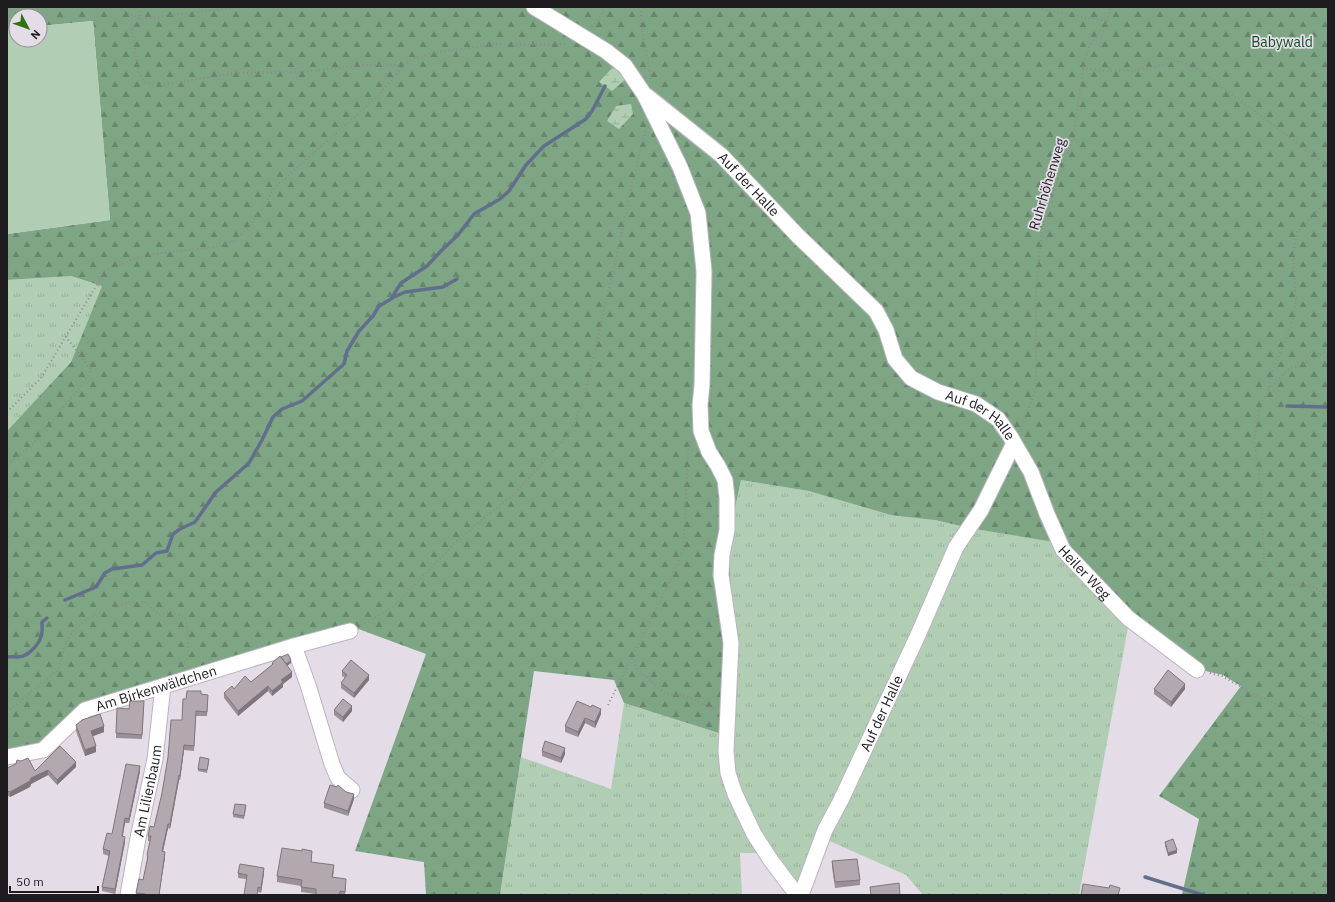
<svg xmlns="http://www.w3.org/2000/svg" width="1335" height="902" font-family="'IBM Plex Sans',sans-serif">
<defs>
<pattern id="grass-tufts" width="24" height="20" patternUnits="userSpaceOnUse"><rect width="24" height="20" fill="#b1ceb5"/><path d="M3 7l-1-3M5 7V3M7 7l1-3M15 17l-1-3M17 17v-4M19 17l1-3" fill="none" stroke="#98b09b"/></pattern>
<pattern id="forest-firs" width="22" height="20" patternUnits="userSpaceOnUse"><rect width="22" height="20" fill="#7ea685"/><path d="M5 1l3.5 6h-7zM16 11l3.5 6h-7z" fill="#67866c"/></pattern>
<pattern id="wetland-marsh" width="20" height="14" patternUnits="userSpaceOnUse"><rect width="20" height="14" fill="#b1ceb5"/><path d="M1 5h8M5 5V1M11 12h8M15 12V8" fill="none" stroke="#98b09b"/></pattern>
</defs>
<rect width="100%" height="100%" fill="#e4dde7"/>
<g fill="url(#grass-tufts)">
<path d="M71,276L102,286L71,362L7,431V280Z"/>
<path d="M741,480L809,491L965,527L805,879L795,886L774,861L731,772L733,668L729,536Z"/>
<path d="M970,528L1058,542L1129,622L1079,895H923L906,875L825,839Z"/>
<path d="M624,703L725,735V751L763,853H740L742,895H500L521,757L611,789Z"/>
</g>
<path fill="url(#forest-firs)" d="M7,7H1328V895H1182L1199,819L1159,796L1241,686L1223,675L1197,669L1129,617L1060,543L969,528L935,520L891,515L809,491L741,480L729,536L731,599L725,735L624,703L614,680L534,671L500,895H426L424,862L355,851L426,654L353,627L83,707L41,745L7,752V431L71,362L102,286L71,276L7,280V234L110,220L93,21L40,26V16H16V28L7,29Z"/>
<g fill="url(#wetland-marsh)">
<path d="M615,65L626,79L612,91L599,82Z"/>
<path d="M631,104L633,114L619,129L607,121L616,106Z"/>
</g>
<path fill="#b1ceb5" d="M93,21L110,220L7,234V29L16,28V40H40V26Z"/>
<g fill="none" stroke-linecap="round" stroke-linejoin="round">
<g stroke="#626f8c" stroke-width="3.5">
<path d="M392,298L405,292L443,287L457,279"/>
<path d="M1287,406L1328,407"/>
<path d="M65,600L96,587L105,573L112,569L142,565L156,553L167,551L173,534L180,529L195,522L216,492L249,463L262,440L273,417L282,409L302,401L344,364L347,351L359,331L373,316L379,306L391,299L401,283L427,266L442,250L458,235L474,214L500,199L509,191L526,165L544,146L586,119L592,111L605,86"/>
<path d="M7,657C12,656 18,658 23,656C26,655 29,653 31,651C41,642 43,635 42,622L47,618"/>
<path d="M1145,877L1203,895"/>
</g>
<g stroke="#bbb3be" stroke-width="17">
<g id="minor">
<path d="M534,7L606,51L625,66L644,94L651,108L680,167L698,213L704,271L702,385L700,405L701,431L709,452L718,466L725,480L727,498V530L722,555L721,575L731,643L726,751L728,773L735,794L754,834L770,859L797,895"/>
<path id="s1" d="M647,96L721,155L798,236L876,311L886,330L895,359L911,378L938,392L976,404L998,419L1010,436L1031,472L1047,514L1063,550L1128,618L1197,670"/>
<path d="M294,646L308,685L332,764L338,778L352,790"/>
<path id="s2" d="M7,757L43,750L85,710L294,646L350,631"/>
<path id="s3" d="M128,895L138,838L155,759L163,686"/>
<path id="s4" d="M801,895L825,830L841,800L918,635L956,547L981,510L1014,443"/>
</g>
</g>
<g stroke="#8e8990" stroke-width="2" stroke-dasharray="1 3" stroke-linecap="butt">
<path d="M117,7L140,19L241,7"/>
<path d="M141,7L140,19L132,30L139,74L145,82L156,86L234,73L298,72L367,65H404"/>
<path d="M641,7V23L651,79"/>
<path d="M1030,7L1107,21"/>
<path d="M592,27L606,7"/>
<path d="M1083,68L1110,71L1135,70L1181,61L1199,70L1328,166"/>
<path d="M1328,350L1306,363L1289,369L1269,388L1259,410L1254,443L1259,470L1262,511L1264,562L1273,577L1285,584L1315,587L1328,598"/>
<path d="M1269,387L1270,377L1291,327L1296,301L1293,253L1297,232L1328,200"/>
<path d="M7,412L41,378L105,271L144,255L216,247L236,240L261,211L275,187L376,98L404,65L414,58L433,53L497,44L507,45L568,44"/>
<path d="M1021,430L1036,388V283L1042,231L1049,206L1074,134L1083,68L1089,47L1107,21L1111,7"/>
<path d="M7,464L30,447L82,385L91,370L66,337"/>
<path d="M361,625L393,607L461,537L516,492L569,434L583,402L616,258L632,184L646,128"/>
<path d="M632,658L637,669L666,694L683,695L715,709"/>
<path d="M1210,673L1222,676L1257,696L1285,707L1322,728L1328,735"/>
<path d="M608,705L670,581L683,550L688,452L690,439"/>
<path d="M7,712L58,670L65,645L72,632L85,620L101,612L128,602H146L159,615L171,612L185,618L189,637L187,659L179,667"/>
</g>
<use href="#minor" stroke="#fff" stroke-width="15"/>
</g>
<g fill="#9b9097">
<path d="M272,663H291L287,666L292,677L283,684V687L272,696L268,691L238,716L224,698V693L251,682L272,665Z"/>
<path d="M342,671L369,680L354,698L341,688V683L345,678L342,676Z"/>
<path d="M1154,689H1185L1171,707L1154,694Z"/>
<path d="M201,694L208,699L207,716H196L194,751L184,750L180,780H179L170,829L168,828L163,851L165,857L159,895H136V893L143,880L148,860H147V855L150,841H148V836L154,827L182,720L186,699Z"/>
<path d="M144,706L142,739L116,738V733L129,709Z"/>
<path d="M591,707L601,714L595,728L585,723L578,737L565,732V726Z"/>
<path d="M334,710L352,711L343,722L334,715Z"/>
<path d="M76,725L104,732L92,736L96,752L85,756L76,731Z"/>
<path d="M542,751L565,754L561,763L542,756Z"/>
<path d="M209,762L207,773L198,771V769Z"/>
<path d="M76,767L57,785L48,775L31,784L30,787L10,797L8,796L7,768L35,771Z"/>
<path d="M140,771L129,823H125L122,836L125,842L115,894L102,891V887L109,856L103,854V849L112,834Z"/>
<path d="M354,799L348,816L324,808V803Z"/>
<path d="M246,808L244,819L233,817V814Z"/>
<path d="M1165,842L1177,853L1168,856L1165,845Z"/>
<path d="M312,856L311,862L334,871L333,877L346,884L345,895H316V894L301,892V886L277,882V876Z"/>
<path d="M832,861L860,880V885L835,888L832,867Z"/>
<path d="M238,873H264L261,893L258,892L246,879L238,878Z"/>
</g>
<g fill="#7e767b">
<path d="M291,660V663L285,667V665Z"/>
<path d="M292,672V677L283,684V687L272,696V691L281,680Z"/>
<path d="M369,675V680L354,698V693Z"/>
<path d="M1185,684V689L1171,707V702Z"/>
<path d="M268,686V691L238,716V711Z"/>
<path d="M352,706V711L343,722V717Z"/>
<path d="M601,709V714L595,728V722Z"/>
<path d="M585,718V723L578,737V732Z"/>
<path d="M104,726V732L91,737V731Z"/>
<path d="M184,745V750L180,780V776Z"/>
<path d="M96,746V752L85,756V750Z"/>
<path d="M565,748V754L561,763V758Z"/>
<path d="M76,762V767L57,785V780Z"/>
<path d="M140,766V771L129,823V819Z"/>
<path d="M48,770V775L31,784L30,787L10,797V792L31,778Z"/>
<path d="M179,775V780L170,829V824Z"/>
<path d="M354,794V799L348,816V811Z"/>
<path d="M125,818V823L122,841V836Z"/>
<path d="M168,824V828L162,856V851Z"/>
<path d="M125,837V842L115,894V889Z"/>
<path d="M1177,850V853L1168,856V853Z"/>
<path d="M165,852V857L159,895Z"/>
<path d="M264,868V873L261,893V888Z"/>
</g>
<g fill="#b4a8b0" stroke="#7e767b">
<path d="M288,654L291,660L286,664L281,657Z"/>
<path d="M280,656L292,672L281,680L283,682L272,691L268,686L238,711L224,693L232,686L234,689L245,676L251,682L273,664L272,663Z"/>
<path d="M351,660L369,675L354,693L341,683L347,675L342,671Z"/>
<path d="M1168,670L1185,684L1171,702L1154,689Z"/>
<path d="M187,691H201V694L208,695L207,712L196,711L194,746L184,745L180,776L179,775L170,824H168L162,851L165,852L159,895H145V894L136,893L139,879L143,880L148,856L147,855L151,836H148L150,826L154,827L162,793L168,757L171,720H182L183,699H186Z"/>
<path d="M343,699L352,706L343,717L334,710Z"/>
<path d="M130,701H144L142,735L116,733L117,708L129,709Z"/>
<path d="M577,701L591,707L592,705L601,709L595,722L585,718L578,732L565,726Z"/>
<path d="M100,714L104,726L91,731L96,746L85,750L76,725L82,720Z"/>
<path d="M545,741L565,748L561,758L542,751Z"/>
<path d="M60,746L76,762L57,780L48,770L31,778L30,781L10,792L7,791V768L16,764L17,760L21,761L28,758L35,771Z"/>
<path d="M200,757L209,759L207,770L198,769Z"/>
<path d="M126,764L140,766L129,819L125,818L122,836L125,837L115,889L102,887L110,851L103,849L107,833L112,834Z"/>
<path d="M330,785L337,787L338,785L346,792L354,794L348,811L324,803Z"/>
<path d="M235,804L246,805L244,816L233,814Z"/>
<path d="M1173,839L1177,850L1168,853L1165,842Z"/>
<path d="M282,848L302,851V849L312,851L311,862L334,865L332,877L346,879L345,892L340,891L339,895H316V889L301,887L302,880L277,876Z"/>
<path d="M857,859L860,880L835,882L832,861Z"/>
<path d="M240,864L264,868L261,888L258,887L257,895H244L247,875L238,873Z"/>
<path d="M899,883L900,895H871L870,887Z"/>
<path d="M1083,884L1109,888L1110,885L1120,888L1118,895H1081Z"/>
</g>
<g text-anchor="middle" stroke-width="3.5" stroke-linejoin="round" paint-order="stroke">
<g font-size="14" fill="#0f4e23" stroke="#e4dde7">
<text x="1282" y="47">Babywald</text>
</g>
<g font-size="14" fill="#1f1c20" stroke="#e4dde7">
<text transform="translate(1047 184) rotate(-73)" y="5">Ruhrhöhenweg</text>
<text dy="5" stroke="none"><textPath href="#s1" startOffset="135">Auf der Halle</textPath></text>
<text dy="5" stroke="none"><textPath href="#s1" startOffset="471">Auf der Halle</textPath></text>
<text dy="5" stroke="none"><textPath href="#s1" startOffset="666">Heiler Weg</textPath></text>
<text dy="5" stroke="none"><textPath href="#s2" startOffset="169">Am Birkenwäldchen</textPath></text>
<text dy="5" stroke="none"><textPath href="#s4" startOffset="199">Auf der Halle</textPath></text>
<text dy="5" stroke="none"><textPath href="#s3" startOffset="106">Am Lilienbaum</textPath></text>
</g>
</g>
<rect width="1335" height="902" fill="none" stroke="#1f1c20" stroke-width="16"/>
<g transform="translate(28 28) rotate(131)"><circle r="19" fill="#e4dde7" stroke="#959097"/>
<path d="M0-3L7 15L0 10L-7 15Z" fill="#2f7210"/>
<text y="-6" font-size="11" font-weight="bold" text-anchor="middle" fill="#1f1c20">N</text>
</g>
<path d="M10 886v6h88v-6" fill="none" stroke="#1f1c20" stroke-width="2"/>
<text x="16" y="886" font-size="12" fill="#1f1c20" stroke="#e4dde7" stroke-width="3" paint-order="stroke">50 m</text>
</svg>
